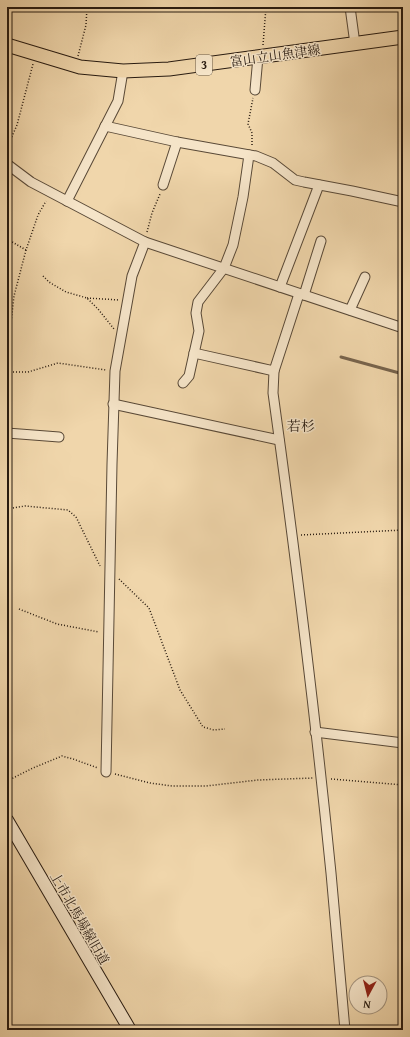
<svg xmlns="http://www.w3.org/2000/svg" width="410" height="1037" font-family="'Gentium Book Plus','Noto Serif JP',serif">
<rect width="100%" height="100%" fill="#f0d6ab"/>
<filter id="stains"><feTurbulence type="fractalNoise" baseFrequency=".005" numOctaves="4"/><feColorMatrix values="0 0 0 0 .2 0 0 0 0 .09 0 0 0 0 .02 0 0 0 .5 -.17"/></filter>
<radialGradient id="worn" r=".72"><stop offset=".6" stop-color="#630" stop-opacity="0"/><stop offset="1" stop-color="#630" stop-opacity=".3"/></radialGradient>
<g fill="none" stroke-linecap="round" stroke-linejoin="round">
<path stroke="#77644d" stroke-width="3" d="M341,357L403,374"/>
<g stroke="#594937" stroke-width="11">
<g id="street">
<path d="M350,7L355,44"/>
<path d="M255,90L258,57"/>
<path d="M105,126L177,142L256,156L273,163L295,180L304,182L352,191L403,202"/>
<path d="M7,164L31,182L145,242L403,328"/>
<path d="M163,185L177,142"/>
<path d="M67,201L118,101L123,71"/>
<path d="M280,287L319,185"/>
<path d="M299,294L274,371L273,393C295,552 315,712 331,873C336,925 340,978 345,1030"/>
<path d="M304,295L321,241"/>
<path d="M350,310L365,277"/>
<path d="M194,353L274,371"/>
<path d="M183,383L189,376L199,331L196,313L198,302L224,268L233,245L243,197L249,155"/>
<path d="M113,404L279,440"/>
<path d="M7,433L59,437"/>
<path d="M315,732L403,743"/>
<path d="M106,772L112,464L115,371L132,276L145,242"/>
</g>
</g>
<g stroke="#271a10" stroke-width="14">
<path id="secondary" d="M7,820L130,1030"/>
</g>
<g stroke="#271a10" stroke-width="15">
<path id="primary" d="M7,45L80,67L123,71L169,69L403,37"/>
</g>
<g stroke="#271a10" stroke-width="1.5" stroke-dasharray="1 2" stroke-linecap="butt">
<path d="M263,45L266,7"/>
<path d="M78,56L86,25L87,7"/>
<path d="M252,145V133L248,124L253,98"/>
<path d="M7,148L17,125L33,64"/>
<path d="M147,232L152,213L160,194"/>
<path d="M7,239L26,250L38,215L46,201"/>
<path d="M43,276L49,282L66,292L87,298L98,309L114,329"/>
<path d="M87,298L119,300"/>
<path d="M7,357L14,296L26,250"/>
<path d="M7,372H28L58,363L106,370"/>
<path d="M7,509L25,506L68,510L76,517L100,566"/>
<path d="M301,535L403,530"/>
<path d="M119,579L149,608L180,690L203,727L214,730L225,729"/>
<path d="M19,609L57,624L99,632"/>
<path d="M115,774L150,783L172,786H206L258,780L313,778"/>
<path d="M331,779L403,785"/>
<path d="M7,781L33,768L62,756L73,759L98,768"/>
</g>
<use href="#street" stroke="#f5e4c8" stroke-width="9"/>
<use href="#secondary" stroke="#f5e4c8" stroke-width="12"/>
<use href="#primary" stroke="#f0d6ab" stroke-width="13"/>
</g>
<g text-anchor="middle" stroke-width="3" stroke-linejoin="round" paint-order="stroke">
<rect fill="#f5e4c8" stroke="#655747" stroke-width="1" x="196" y="55" width="16" height="20" rx="3"/>
<g font-size="12" font-weight="bold" fill="#271a10">
<text x="204" y="69">3</text>
</g>
<g font-size="13" fill="#271a10" stroke="#f5e4c8">
<text transform="translate(275 55) rotate(-8)" y="5">富山立山魚津線</text>
<text transform="translate(80 918) rotate(60)" y="5">上市北馬場線旧道</text>
</g>
<g font-size="14" fill="#271a10" stroke="#f5e4c8">
<text x="301" y="431">若杉</text>
</g>
</g>
<rect width="410" height="1037" fill="none" stroke="#f0d6ab" stroke-width="24"/>
<rect x="8" y="8" width="394" height="1021" fill="none" stroke="#271a10" stroke-width="2"/>
<rect x="12" y="12" width="386" height="1013" fill="none" stroke="#271a10"/>
<g transform="translate(368 995) rotate(187)"><circle r="19" fill="#f5e4c8" stroke="#a3937e"/>
<path d="M0-3L7 15L0 10L-7 15Z" fill="#8f2418"/>
<text y="-6" font-size="11" font-weight="bold" text-anchor="middle" fill="#271a10">N</text>
</g>
<rect width="100%" height="100%" filter="url(#stains)"/>
<rect width="100%" height="100%" fill="url(#worn)"/>
</svg>
